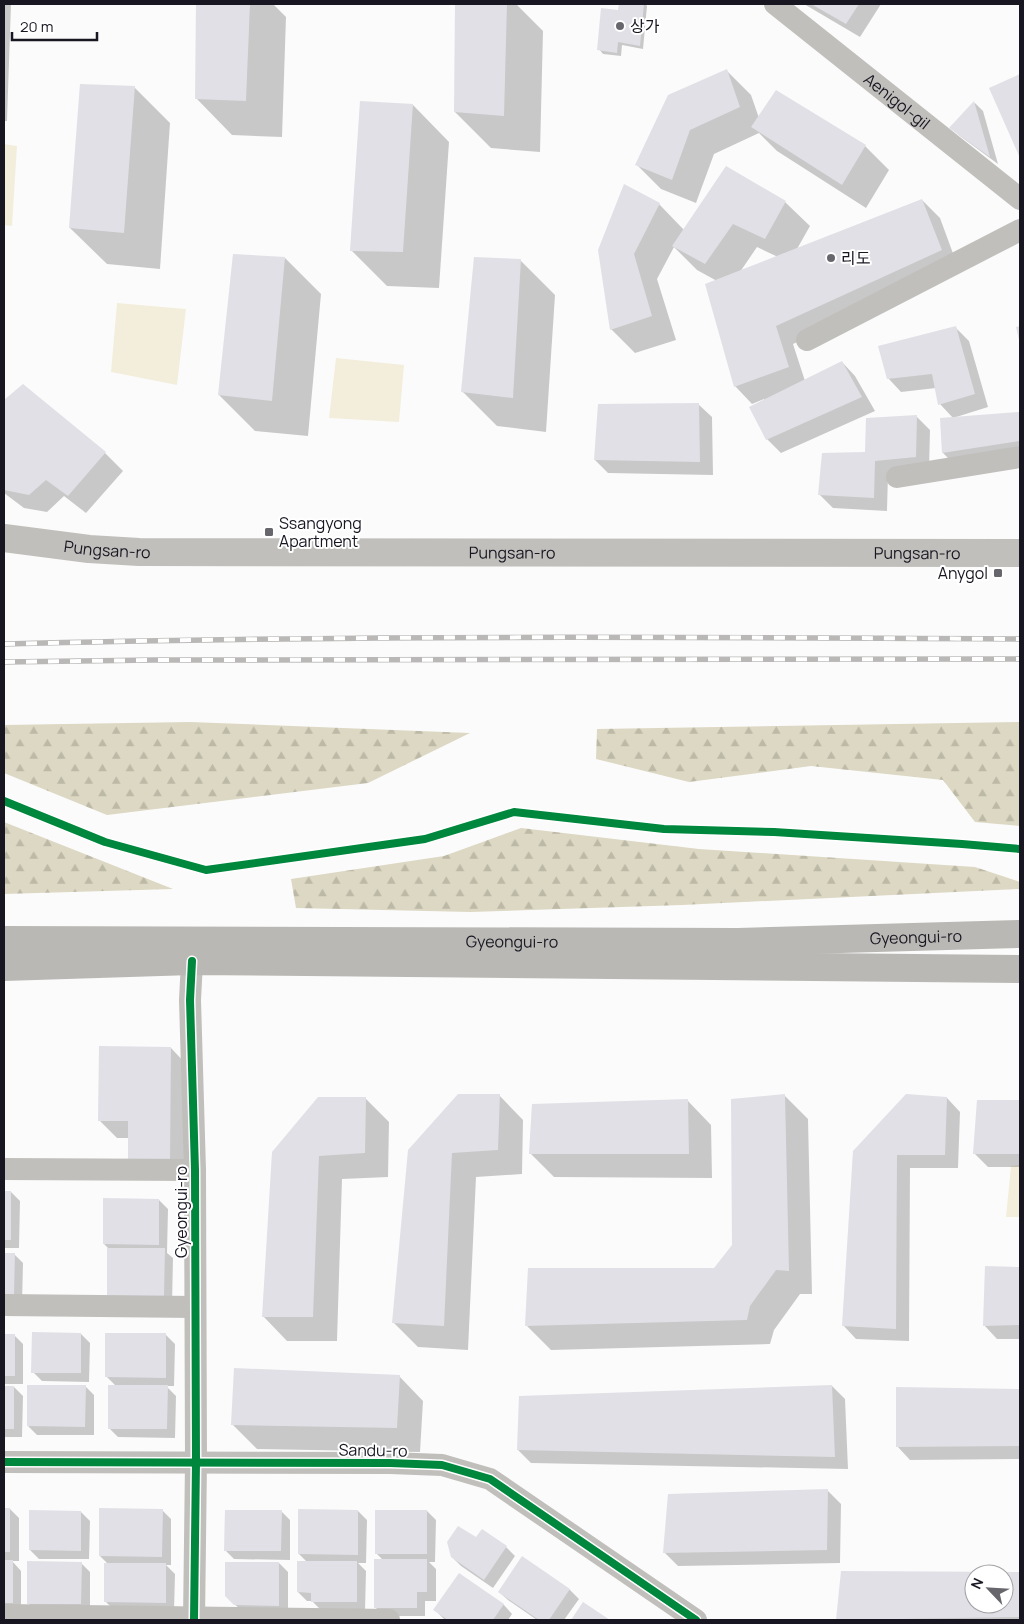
<svg xmlns="http://www.w3.org/2000/svg" width="1024" height="1624" font-family="Manrope,'Noto Sans KR',sans-serif">
<defs>
<pattern id="forest-firs" width="22" height="20" patternUnits="userSpaceOnUse" patternTransform="scale(1.25)"><rect width="22" height="20" fill="#ddd8c3"/><path d="M5 1l3.5 6h-7zM16 11l3.5 6h-7z" fill="#bdb9a7"/></pattern>
</defs>
<rect width="100%" height="100%" fill="#fbfbfb"/>
<g fill="#f3eedc">
<path d="M4,144L17,146L12,226L4,225Z"/>
<path d="M117,303L186,309L177,385L111,372Z"/>
<path d="M336,358L404,365L399,422L329,418Z"/>
<path d="M1020,1165V1217H1006L1011,1166Z"/>
</g>
<g fill="url(#forest-firs)">
<path d="M190,722L470,733L368,783L107,815L4,773V725Z"/>
<path d="M1020,722V826L975,822L943,780L811,766L689,782L596,759L597,729Z"/>
<path d="M4,822L173,889L4,894Z"/>
<path d="M521,828L699,849L975,867L1020,882V889L682,905L470,912L296,908L291,879L444,856Z"/>
</g>
<g fill="#0003" fill-rule="evenodd">
<path d="M4,4H11L7,121H4Z"/>
<path d="M197,4H273L286,17L282,137L232,135L196,98Z"/>
<path d="M456,4H516L543,31L540,152L491,148L455,112Z"/>
<path d="M620,4H645L647,6L643,49L622,45L621,56L603,54L599,49L619,11Z"/>
<path d="M804,4H881L860,37Z"/>
<path d="M727,71L751,95L759,118L865,146L889,170L866,208L777,151L759,133L714,154L696,203L661,189L637,165Z"/>
<path d="M1020,76V155L991,88Z"/>
<path d="M134,87L170,123L160,269L107,264L70,228Z"/>
<path d="M975,103L983,111L998,164L960,136L951,128Z"/>
<path d="M413,105L449,142L439,288L387,286L351,250Z"/>
<path d="M922,200L940,218L958,267L793,344L805,381L842,362L855,376L875,411L781,453L767,439L764,399L752,404L735,386L717,281L697,270L674,247L657,279L676,340L635,353L611,329L599,250L659,204L684,230L785,202L810,226L797,249ZM757,247L778,257L740,272Z"/>
<path d="M285,258L321,294L308,436L255,431L219,395Z"/>
<path d="M520,260L555,295L546,432L497,426L462,391Z"/>
<path d="M955,327L969,341L988,407L953,418L940,404L936,388L901,392L888,378Z"/>
<path d="M23,386L105,453L123,471L86,513L64,496L47,512L24,508L4,493V401Z"/>
<path d="M698,404L712,417L713,475L608,473L595,460Z"/>
<path d="M1018,413L1020,415V451L952,462L943,453L941,420Z"/>
<path d="M916,416L930,430L929,470L888,474L887,511L833,508L819,494L866,453Z"/>
<path d="M171,1048L188,1066L187,1178L129,1138H117L100,1121Z"/>
<path d="M499,1095L523,1120L522,1174L476,1177L468,1350L418,1347L394,1323L409,1150Z"/>
<path d="M784,1095L808,1119L812,1294H800L774,1330L770,1344L551,1350L527,1326L715,1269L733,1245Z"/>
<path d="M365,1098L389,1122L388,1177L342,1179L337,1341H287L263,1316L273,1152Z"/>
<path d="M947,1098L960,1112L958,1168H910L909,1341L856,1339L843,1325L854,1152Z"/>
<path d="M687,1100L711,1125L712,1178L554,1177L530,1153Z"/>
<path d="M978,1102H1020V1167H988L975,1154Z"/>
<path d="M4,1192H11L20,1201L19,1248H4Z"/>
<path d="M159,1200L168,1209L167,1253L173,1258L172,1305L108,1295V1248L104,1244Z"/>
<path d="M4,1254H14L23,1263L22,1304H4Z"/>
<path d="M986,1267L1020,1268V1339H997L984,1325Z"/>
<path d="M81,1334L90,1343L89,1382L42,1381L33,1372Z"/>
<path d="M4,1335H14L23,1344V1384H4Z"/>
<path d="M166,1335L175,1344L174,1386H166L176,1396L175,1438L118,1437L109,1428L116,1386L106,1376Z"/>
<path d="M399,1376L423,1401L420,1452L257,1449L233,1425Z"/>
<path d="M85,1386L94,1395V1435H37L28,1426Z"/>
<path d="M832,1386L845,1399L848,1469L531,1463L518,1450Z"/>
<path d="M4,1387H14L23,1396L22,1437H4Z"/>
<path d="M897,1388L1020,1390V1459L910,1460L897,1446Z"/>
<path d="M827,1490L841,1504L840,1563L678,1566L664,1552Z"/>
<path d="M4,1509H10L19,1518V1561H12L21,1571V1612H4Z"/>
<path d="M162,1510L171,1519V1565H166L175,1574L174,1611L114,1610L105,1601L108,1564L100,1556Z"/>
<path d="M281,1511L290,1520V1560L234,1559L225,1550Z"/>
<path d="M358,1511L367,1520L366,1563H358L366,1571L365,1611L321,1610L312,1601H307L298,1592L307,1562L299,1554Z"/>
<path d="M427,1511L436,1520L435,1562H429L436,1569V1601H425V1616H384L375,1607L383,1560L376,1553Z"/>
<path d="M81,1512L90,1521L89,1559H39L30,1550Z"/>
<path d="M476,1539L506,1547L515,1556L493,1588L461,1566L452,1557Z"/>
<path d="M523,1558L570,1590L579,1599L564,1620H537L508,1600L499,1592Z"/>
<path d="M81,1563L90,1572V1612H37L28,1603Z"/>
<path d="M279,1563L288,1572V1614H245L226,1596Z"/>
<path d="M842,1572L1020,1573V1620H837ZM974,1574H1004V1604H974Z"/>
<path d="M459,1575L504,1605L512,1614L508,1620H446L444,1619L435,1610Z"/>
</g>
<g fill="#e0e0e6" fill-rule="evenodd">
<path d="M196,4H250L246,101L195,99Z"/>
<path d="M455,4H507L504,116L454,112Z"/>
<path d="M619,4H644L640,46L618,42L617,53L597,50L601,8L618,10Z"/>
<path d="M811,4H859L846,24Z"/>
<path d="M727,69L740,107L690,130L672,180L635,165L668,95Z"/>
<path d="M1020,74V158L989,88Z"/>
<path d="M80,84L135,86L124,233L69,228Z"/>
<path d="M776,90L866,145L842,185L751,127Z"/>
<path d="M360,101L413,104L403,252L350,251Z"/>
<path d="M974,101L990,157L949,128Z"/>
<path d="M726,166L786,201L765,239L733,224L705,264L672,246Z"/>
<path d="M624,184L660,203L634,254L652,316L610,330L598,250Z"/>
<path d="M922,199L942,250L776,326L789,367L734,387L705,284Z"/>
<path d="M233,254L285,257L272,401L218,395Z"/>
<path d="M474,257L521,259L513,398L461,392Z"/>
<path d="M956,326L975,394L938,405L932,374L887,379L878,346Z"/>
<path d="M1020,326V344L1016,327Z"/>
<path d="M842,361L862,397L766,440L749,407Z"/>
<path d="M23,384L106,452L68,496L46,480L29,495L4,490V400Z"/>
<path d="M699,403L700,462L594,460L598,404Z"/>
<path d="M1019,412L1020,441L942,453L940,418Z"/>
<path d="M917,415L916,457L875,461L874,498L818,495L822,453L865,452L866,418Z"/>
<path d="M99,1046L171,1047L170,1161H128V1121H98Z"/>
<path d="M458,1094H500L498,1150L452,1153L444,1326L392,1323L408,1150Z"/>
<path d="M785,1094L789,1271L776,1270L750,1306L747,1320L525,1326L528,1268H714L732,1245L731,1099Z"/>
<path d="M906,1094L947,1097L945,1155H897L896,1329L842,1326L853,1151Z"/>
<path d="M318,1097H366L365,1153L319,1156L313,1317H262L272,1152Z"/>
<path d="M688,1099L689,1154H529L532,1104Z"/>
<path d="M977,1100H1020V1154H973Z"/>
<rect x="4" y="1191" width="7" height="49"/>
<path d="M103,1198L159,1199V1245L103,1244Z"/>
<path d="M107,1248H165L164,1297L107,1296Z"/>
<path d="M4,1253H15L14,1296H4Z"/>
<path d="M985,1266L1020,1267V1325L983,1326Z"/>
<path d="M32,1332L81,1333V1373H31Z"/>
<path d="M105,1333H166V1378L105,1377Z"/>
<rect x="4" y="1334" width="11" height="42"/>
<path d="M234,1368L400,1375L397,1428L231,1425Z"/>
<path d="M27,1385H86L85,1427L27,1426Z"/>
<path d="M108,1385H168L167,1429H108Z"/>
<path d="M832,1385L835,1457L517,1450L519,1396Z"/>
<rect x="4" y="1386" width="10" height="43"/>
<path d="M896,1387L1020,1389V1446L896,1447Z"/>
<path d="M828,1489L827,1550L663,1553L668,1494Z"/>
<rect x="4" y="1508" width="6" height="44"/>
<path d="M99,1508L163,1509L162,1557L99,1556Z"/>
<path d="M298,1509L358,1510V1555L298,1554Z"/>
<path d="M29,1510L81,1511V1551L29,1550Z"/>
<path d="M225,1510H282L281,1551H224Z"/>
<rect x="375" y="1510" width="52" height="44"/>
<path d="M458,1526L476,1537L482,1529L507,1546L484,1580L451,1557L447,1542Z"/>
<path d="M522,1556L570,1589L549,1620H539L498,1592Z"/>
<path d="M374,1559H427V1592H417V1608H374Z"/>
<rect x="4" y="1560" width="9" height="43"/>
<path d="M27,1561L82,1562L81,1604H27Z"/>
<path d="M297,1561H357V1602H311V1593L297,1592Z"/>
<path d="M225,1562H279V1606L234,1605L225,1596Z"/>
<path d="M104,1563H166V1603L104,1602Z"/>
<path d="M841,1571L1020,1572V1617L836,1620ZM974,1574H1004V1604H974Z"/>
<path d="M459,1573L504,1604L493,1620H448L433,1610Z"/>
<path d="M583,1602L610,1620H571Z"/>
</g>
<g fill="none" stroke-linecap="round" stroke-linejoin="round">
<g stroke="#c0bfbc" stroke-width="22">
<path id="s1" d="M775,4L1020,199"/>
<path d="M807,340L1020,230"/>
<path d="M897,477L1020,457"/>
<path d="M192,961L190,1000L195,1170L196,1462L194,1620"/>
<path d="M4,1169L195,1170"/>
<path d="M4,1305L195,1307"/>
<path d="M4,1462L390,1463L442,1465L490,1479L696,1620"/>
<path d="M4,1615L389,1620"/>
</g>
<path stroke="#c0bfbb" stroke-width="28" id="s2" d="M4,538L89,549L139,552L1020,553"/>
<g stroke="#b9b8b4" stroke-width="28">
<path id="s3" d="M4,940L738,942L1020,934"/>
<path d="M4,967L192,961L1020,969"/>
</g>
<g stroke="#b9b8b7" stroke-width="5.5">
<g id="rail">
<path d="M4,644C343,635 681,637 1020,639"/>
<path d="M4,662L155,660L1020,659"/>
</g>
</g>
<use href="#rail" stroke="#fff" stroke-width="4" stroke-dasharray="11" stroke-linecap="butt"/>
<g stroke="#fff" stroke-width="11">
<g id="cycleway">
<path d="M4,801L105,842L206,870L425,839L514,812L664,829L774,832L962,844L1020,849"/>
<path d="M192,961L190,1000L195,1170L196,1462L194,1620"/>
<path d="M4,1462L390,1463L442,1465L490,1479L696,1620"/>
</g>
</g>
<use href="#cycleway" stroke="#00873e" stroke-width="8"/>
</g>
<g fill="#67666d" stroke="#fff" stroke-width="2">
<circle cx="620" cy="26" r="5"/>
<circle cx="831" cy="258" r="5"/>
<rect x="264" y="527" width="10" height="10" rx="2.5"/>
<rect x="993" y="568" width="10" height="10" rx="2.5"/>
</g>
<g text-anchor="middle" stroke-width="4" stroke-linejoin="round" paint-order="stroke">
<g font-size="16" fill="#171621" stroke="#fff" text-anchor="start">
<text x="630" y="32">상가</text>
<text x="841" y="264">리도</text>
<text x="279" y="529">Ssangyong<tspan x="279" dy="18">Apartment</tspan></text>
<text x="988" y="579" text-anchor="end">Anygol</text>
</g>
<g font-size="16" fill="#171621" stroke="#fff">
<text dy="6" stroke="none"><textPath href="#s1" startOffset="156">Aenigol-gil</textPath></text>
<text dy="6" stroke="none"><textPath href="#s2" startOffset="104">Pungsan-ro</textPath></text>
<text dy="6" stroke="none"><textPath href="#s2" startOffset="509">Pungsan-ro</textPath></text>
<text dy="6" stroke="none"><textPath href="#s2" startOffset="914">Pungsan-ro</textPath></text>
<text dy="6" stroke="none"><textPath href="#s3" startOffset="912">Gyeongui-ro</textPath></text>
<text dy="6" stroke="none"><textPath href="#s3" startOffset="508">Gyeongui-ro</textPath></text>
<text transform="translate(181 1212) rotate(-90)" y="6">Gyeongui-ro</text>
<text transform="translate(373 1450) rotate(1)" y="6">Sandu-ro</text>
</g>
</g>
<rect width="1024" height="1624" fill="none" stroke="#171621" stroke-width="10"/>
<g transform="translate(989 1589) rotate(295)"><circle r="24" fill="#ffffff" stroke="#a2a2a6"/>
<path d="M0-4L9 19L0 12L-9 19Z" fill="#67666d"/>
<text y="-8" font-size="14" font-weight="bold" text-anchor="middle" fill="#171621">N</text>
</g>
<path d="M12 32v8h85v-8" fill="none" stroke="#171621" stroke-width="2.5"/>
<text x="20" y="32" font-size="15" fill="#171621" stroke="#ffffff" stroke-width="4" paint-order="stroke">20 m</text>
</svg>
